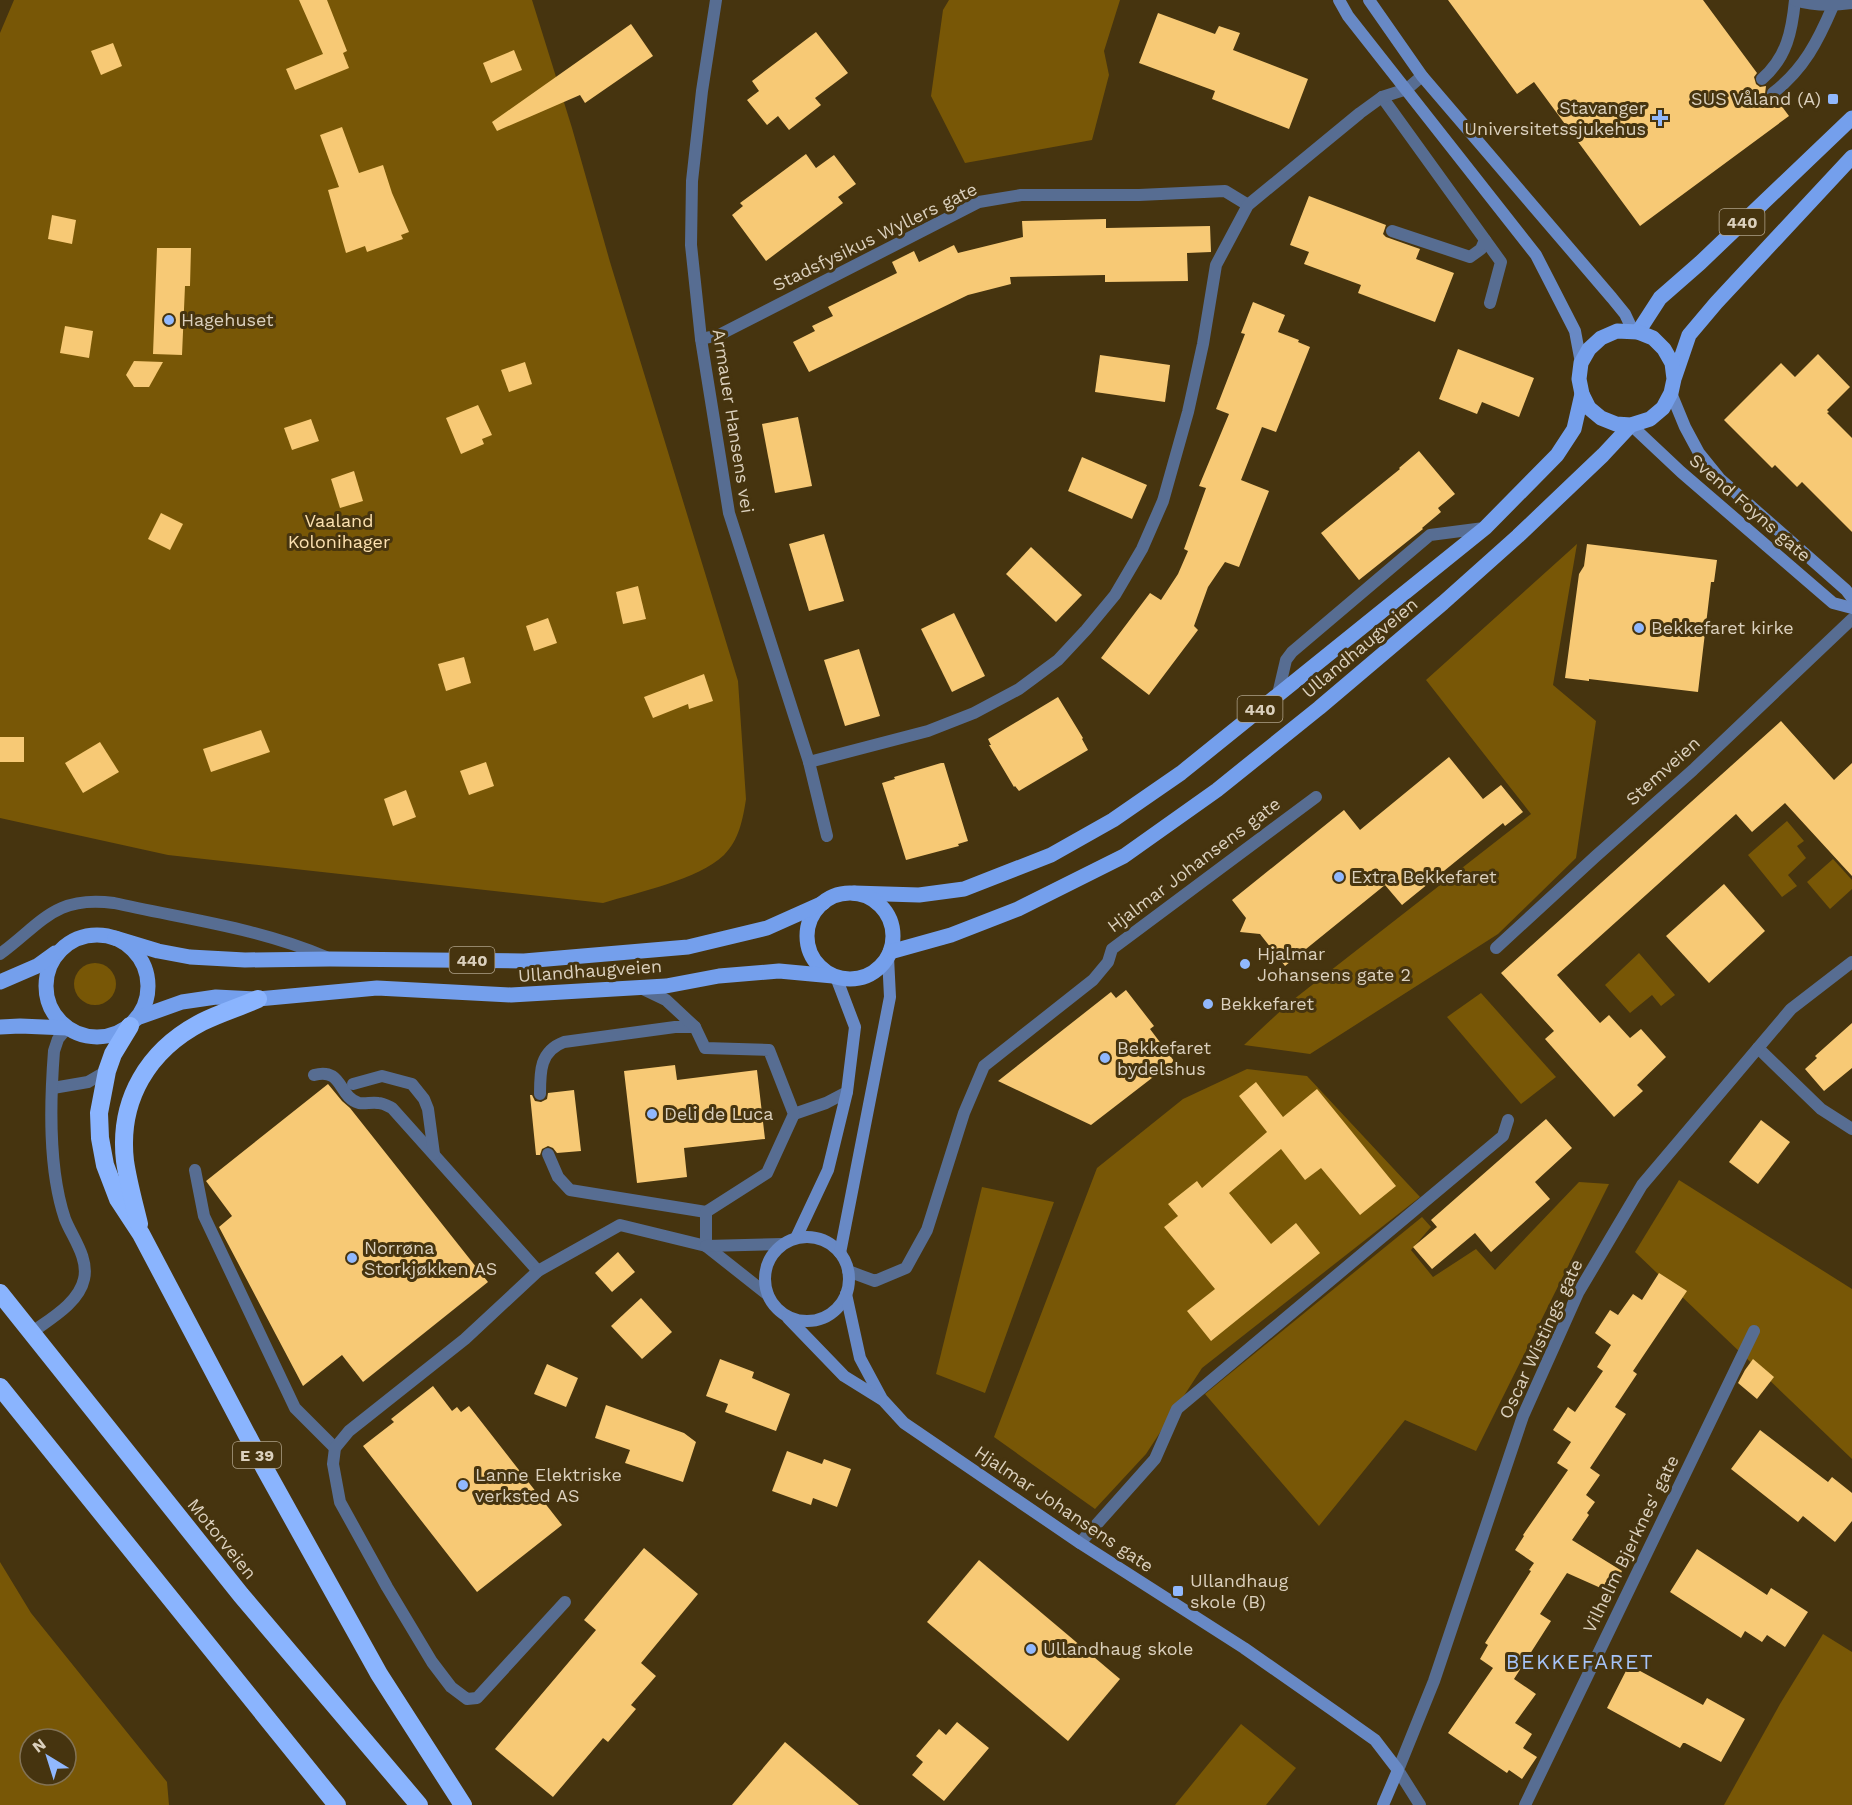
<svg xmlns="http://www.w3.org/2000/svg" width="1852" height="1805" font-family="'Work Sans',sans-serif">
<rect width="100%" height="100%" fill="#46340f"/>
<g fill="#785706" fill-rule="evenodd">
<path d="M14,0H532L572,128L610,262L738,681L746,799C743,819 739,840 724,855C698,880 638,892 603,903L168,855L0,818V33Z"/>
<path d="M949,0H1120L1104,51L1109,75L1092,140L965,163L931,96L943,10Z"/>
<path d="M1577,544L1553,685L1596,721L1576,858L1498,934L1310,1054L1244,1045L1289,1003L1531,814L1426,680Z"/>
<path d="M1787,821L1804,841L1797,846L1806,858L1788,875L1797,886L1782,897L1748,855Z"/>
<path d="M1833,859L1852,880V889L1830,909L1807,882Z"/>
<path d="M1639,953L1675,995L1661,1006L1652,995L1630,1013L1605,985Z"/>
<circle cx="95" cy="984" r="21"/>
<path d="M1481,993L1556,1077L1521,1104L1447,1017Z"/>
<path d="M1247,1069L1307,1076L1420,1197L1202,1368L1146,1454L1095,1509L994,1437L1097,1168L1183,1099Z"/>
<path d="M1679,1180L1852,1289V1459L1635,1252Z"/>
<path d="M1579,1182L1609,1184L1476,1451L1405,1420L1319,1526L1205,1394L1422,1217L1431,1227L1411,1250L1433,1277L1476,1249L1495,1270Z"/>
<path d="M982,1187L1054,1202L985,1393L936,1374Z"/>
<path d="M0,1562L31,1613L167,1782L169,1805H0ZM30,1739H66V1775H30Z"/>
<path d="M1823,1634L1852,1652V1805H1724L1780,1704Z"/>
<path d="M1241,1724L1296,1768L1266,1805H1175Z"/>
</g>
<g fill="#f7c975">
<path d="M299,0H327L347,51L343,53L349,68L295,90L286,69L323,54Z"/>
<path d="M1448,0H1703L1757,73L1754,77L1756,84L1760,87L1766,86L1765,94L1766,98L1771,101L1777,100L1789,116L1640,226L1534,82L1517,94Z"/>
<path d="M1158,13L1215,34L1219,26L1240,33L1233,50L1308,79L1289,129L1212,99L1215,91L1139,63Z"/>
<path d="M631,24L653,56L585,103L580,95L497,131L492,122Z"/>
<path d="M816,32L848,73L815,98L821,105L789,130L778,116L767,125L747,100L759,91L752,81Z"/>
<path d="M113,43L122,66L101,75L91,51Z"/>
<path d="M514,50L522,70L491,83L483,63Z"/>
<path d="M342,127L359,173L383,165L392,193L409,232L401,235L403,239L367,252L365,246L346,253L328,190L339,187L320,135Z"/>
<path d="M806,154L816,168L834,155L856,184L838,197L843,203L766,261L732,215L743,206L740,203Z"/>
<path d="M1309,196L1386,225L1383,234L1386,237L1420,249L1416,259L1454,273L1435,322L1358,293L1361,285L1304,264L1309,252L1290,245Z"/>
<path d="M52,215L76,220L72,244L48,239Z"/>
<path d="M1106,219V228L1210,226L1211,252L1187,253L1188,281L1105,282V275L1010,277L1011,284L968,295L809,372L793,342L815,331L812,326L833,316L828,307L897,273L892,262L914,251L919,262L954,245L958,253L1023,237L1022,221Z"/>
<path d="M157,248H191L190,286H185L182,355L153,354Z"/>
<path d="M1253,302L1285,315L1278,332L1299,340L1298,342L1310,347L1276,432L1262,427L1241,480L1269,491L1239,567L1225,562L1208,587L1194,626L1198,630L1149,695L1101,658L1150,593L1161,600L1178,574L1188,551L1184,549L1206,488L1199,486L1229,414L1216,409L1245,334L1241,333Z"/>
<path d="M65,326L93,331L89,358L60,353Z"/>
<path d="M1458,349L1534,378L1519,417L1482,402L1477,414L1439,399Z"/>
<path d="M1818,354L1850,387L1827,410L1829,412L1827,413L1852,438V532L1802,482L1797,487L1775,465L1772,468L1724,420L1781,363L1795,377Z"/>
<path d="M1100,355L1170,365L1165,402L1095,392Z"/>
<path d="M134,361L163,362L149,387H134L126,375Z"/>
<path d="M525,362L532,384L509,392L501,370Z"/>
<path d="M478,405L492,435L482,439L484,444L461,454L446,418Z"/>
<path d="M798,417L812,486L775,493L762,424Z"/>
<path d="M311,419L319,441L292,450L284,428Z"/>
<path d="M1419,451L1455,494L1438,508L1441,512L1422,528L1423,529L1359,580L1321,533L1400,469L1399,468Z"/>
<path d="M1082,457L1147,485L1132,519L1068,491Z"/>
<path d="M354,471L363,501L340,508L331,479Z"/>
<path d="M161,513L183,524L170,550L148,539Z"/>
<path d="M824,534L844,601L809,611L789,544Z"/>
<path d="M1587,544L1717,560L1714,582H1711L1698,692L1589,679V681L1565,678L1579,574L1584,566Z"/>
<path d="M1031,547L1082,595L1056,622L1006,574Z"/>
<path d="M638,586L646,619L623,624L616,592Z"/>
<path d="M954,613L985,676L952,692L921,629Z"/>
<path d="M548,618L557,643L534,651L526,626Z"/>
<path d="M859,649L880,716L845,726L824,660Z"/>
<path d="M464,657L471,683L446,691L438,664Z"/>
<path d="M704,674L713,701L689,709L688,704L653,718L644,697Z"/>
<path d="M1058,697L1083,738L1082,739L1088,750L1019,791L1015,786L1014,787L989,745H991L988,739Z"/>
<path d="M1781,721L1834,780L1852,763V876L1785,803L1752,832L1736,814L1557,975L1600,1023L1609,1015L1630,1038L1641,1029L1666,1057L1637,1085L1643,1091L1614,1117L1545,1039L1554,1031L1501,973Z"/>
<path d="M261,730L270,752L211,772L203,749Z"/>
<rect x="0" y="737" width="24" height="25"/>
<path d="M100,742L119,772L83,793L65,763Z"/>
<path d="M1449,757L1483,799L1501,785L1523,812L1505,826L1503,823L1402,905L1385,885L1285,966L1260,934L1240,932L1246,918L1232,900L1344,810L1360,830Z"/>
<path d="M486,762L494,786L469,795L460,771Z"/>
<path d="M941,763H944L968,841L958,844L959,846L906,860L882,783L895,779L894,777Z"/>
<path d="M406,790L416,817L393,826L384,799Z"/>
<path d="M1724,884L1765,931L1709,983L1666,936Z"/>
<path d="M1126,990L1154,1026L1150,1029L1174,1061L1091,1125L998,1081L1111,992L1116,998Z"/>
<path d="M1852,1023V1068L1824,1091L1805,1069L1817,1058L1815,1056Z"/>
<path d="M675,1065L677,1080L757,1070L765,1139L684,1148L687,1177L637,1183L624,1071Z"/>
<path d="M1256,1082L1283,1117L1317,1089L1396,1186L1360,1215L1321,1168L1305,1180L1281,1149L1229,1193L1271,1244L1296,1223L1320,1253L1211,1341L1187,1311L1215,1289L1164,1227L1178,1216L1168,1204L1197,1181L1202,1188L1267,1132L1239,1096Z"/>
<path d="M328,1084L342,1101L350,1108L488,1282L363,1382L342,1355L303,1386L219,1227L232,1216L206,1181Z"/>
<path d="M574,1090L581,1151L557,1153L553,1148L548,1146L542,1149L540,1155H536L530,1095H532L535,1101L541,1102L547,1099L548,1093Z"/>
<path d="M1546,1119L1572,1148L1535,1182L1550,1199L1491,1252L1475,1233L1432,1269L1413,1247L1437,1227L1431,1220Z"/>
<path d="M1761,1120L1790,1142L1758,1184L1729,1162Z"/>
<path d="M618,1252L635,1272L612,1292L595,1273Z"/>
<path d="M1659,1273L1687,1291L1633,1371L1637,1374L1615,1407L1626,1414L1590,1468L1600,1475L1586,1495L1595,1502L1587,1513L1589,1515L1572,1540L1622,1571L1612,1593L1567,1573L1540,1614L1551,1621L1514,1679L1536,1694L1515,1723L1532,1734L1523,1748L1537,1757L1522,1779L1509,1770L1507,1773L1448,1733L1493,1668L1480,1659L1488,1645L1485,1643L1531,1571L1529,1570L1534,1563L1515,1550L1524,1536L1523,1535L1568,1470L1557,1463L1571,1442L1553,1430L1568,1407L1575,1412L1603,1371L1597,1367L1611,1345L1595,1333L1610,1310L1618,1315L1633,1294L1642,1300Z"/>
<path d="M641,1298L672,1332L642,1359L611,1326Z"/>
<path d="M720,1359L754,1372L752,1378L790,1394L776,1431L725,1412L728,1404L706,1396Z"/>
<path d="M1753,1359L1774,1377L1757,1399L1738,1383L1745,1370Z"/>
<path d="M547,1364L578,1378L566,1407L534,1394Z"/>
<path d="M433,1386L452,1411L457,1407L461,1412L469,1406L562,1525L477,1592L363,1446L394,1422L391,1419Z"/>
<path d="M606,1405L684,1433L696,1442L683,1482L625,1463L630,1450L595,1438Z"/>
<path d="M1760,1430L1828,1482L1832,1477L1852,1493V1521L1835,1542L1803,1516L1798,1522L1731,1469Z"/>
<path d="M787,1451L822,1464L824,1459L851,1469L837,1507L813,1498L811,1505L772,1491Z"/>
<path d="M644,1548L698,1594L641,1663L656,1676L631,1705L636,1709L608,1742L603,1738L553,1797L495,1749L596,1630L584,1620Z"/>
<path d="M1697,1549L1767,1595L1771,1588L1808,1612L1785,1647L1767,1635L1762,1642L1745,1631L1741,1638L1670,1592Z"/>
<path d="M979,1560L1120,1679L1068,1741L927,1622Z"/>
<path d="M1629,1665L1703,1705L1707,1698L1745,1719L1721,1762L1685,1743H1683L1680,1748L1607,1708Z"/>
<path d="M957,1722L989,1748L944,1801L912,1775L923,1762L916,1756L939,1729L946,1735Z"/>
<path d="M785,1742L859,1805H732Z"/>
</g>
<g fill="none" stroke-linecap="round" stroke-linejoin="round">
<g stroke="#576d92" stroke-width="12">
<path d="M1762,79C1787,57 1792,31 1795,0"/>
<path d="M1773,93C1804,69 1818,41 1833,6"/>
<path d="M1392,231L1470,257L1481,249L1485,240"/>
<path d="M1278,694L1286,660L1292,652L1430,535L1484,528"/>
<path d="M314,1075C343,1067 338,1097 359,1103C365,1104 372,1102 378,1103C383,1103 388,1106 392,1108L538,1271"/>
<path d="M353,1084L382,1076L412,1084L424,1099L428,1109L434,1154"/>
<path d="M53,1088L88,1082L107,1071"/>
<path d="M540,1094C540,1071 540,1051 564,1042L675,1027H695"/>
<path d="M794,1114L826,1103L847,1092"/>
<path d="M548,1154L558,1177L570,1190L706,1212"/>
<path d="M195,1170L204,1216L295,1408L335,1448"/>
<path d="M848,1271L875,1281L906,1268L927,1230L964,1113L984,1066L1093,980L1108,962L1112,949L1316,797"/>
<path d="M31,1333C50,1319 79,1303 84,1279C89,1258 72,1237 65,1219C48,1169 50,1103 54,1051L58,1039L67,1028"/>
<path d="M1080,1543L1155,1459L1177,1409L1503,1136L1508,1120"/>
<path d="M565,1602L477,1698L467,1699L451,1687L432,1662L387,1587L340,1502L333,1464L335,1448L349,1431L465,1339L538,1271L620,1225L706,1246V1212L767,1173L794,1114L769,1050L705,1048L695,1027L666,1000L641,988"/>
</g>
<g stroke="#576d92" stroke-width="12">
<path d="M716,0L702,91L692,181L691,245L701,339L729,513L809,762L827,836"/>
<path d="M1795,0C1814,6 1832,6 1852,3"/>
<path d="M1382,97L1501,262L1490,303"/>
<path d="M701,339L719,335L979,202L1021,195H1139L1225,191L1248,205"/>
<path d="M809,762L928,731L974,713L1019,689L1058,660L1086,630L1115,595L1142,549L1163,501L1188,412L1203,344L1216,265L1248,205L1360,113L1382,97L1407,89L1422,76"/>
<path d="M1496,948L1596,856L1693,770L1852,619"/>
<path d="M0,954C42,923 55,895 114,903C185,919 259,928 326,957"/>
<path d="M1758,1048L1821,1109L1852,1129"/>
<path d="M706,1246L768,1295"/>
<path d="M706,1246L783,1244"/>
<path d="M1420,1805L1398,1770L1434,1681L1523,1416L1578,1293L1642,1185L1791,1009L1852,962"/>
<path d="M1525,1805L1754,1331"/>
</g>
<g stroke="#6889c5" stroke-width="12">
<path d="M1339,0L1348,16L1536,255L1575,331L1581,363"/>
<path d="M1369,0L1422,76L1612,298L1625,314L1633,331"/>
<path d="M1671,393L1685,427L1699,453L1720,479L1846,590L1852,598"/>
<path d="M1631,425L1681,472L1833,603L1852,608"/>
<circle cx="807" cy="1279" r="42"/>
<path d="M796,1238L828,1170L847,1092L855,1027L836,977"/>
<path d="M840,1253L890,997L888,957"/>
<path d="M846,1294L860,1358L882,1399L904,1423L1080,1543L1244,1648L1337,1713L1375,1740L1398,1770L1383,1805"/>
<path d="M788,1318L844,1376L881,1399"/>
</g>
<g stroke="#749fec" stroke-width="15">
<path d="M1638,332L1660,298L1700,263L1852,118"/>
<path d="M1675,376L1689,335L1716,303L1852,157"/>
<path d="M854,893L919,895L964,889L1051,855L1113,820L1181,773L1485,528L1557,455L1574,429L1582,394"/>
<circle cx="850" cy="936" r="43"/>
<circle cx="97" cy="986" r="51"/>
<path d="M115,938L158,951L190,957L245,960L330,959L524,961L688,947L767,928L823,903"/>
<path d="M890,952L951,935L1018,909L1124,856L1217,790L1319,708L1443,603L1518,536L1603,455L1631,425L1650,419L1663,408L1671,393L1674,379L1672,363L1664,349L1653,338L1638,332L1617,331L1601,338L1589,349L1581,363L1579,379L1582,394L1589,408L1601,418L1616,424L1631,425"/>
<path d="M0,982L37,966L55,953"/>
<path d="M137,1018L182,1002L216,997L258,999L377,988L511,995L666,986L719,976L779,971L833,976"/>
<path d="M0,1027L20,1026L67,1028"/>
</g>
<g stroke="#8ab4fe" stroke-width="18">
<path d="M130,1026L113,1054L107,1071L99,1113L100,1138L105,1165L118,1199L141,1234L265,1469L379,1674L463,1805"/>
<path d="M139,1224C134,1203 128,1182 125,1161C118,1100 148,1050 202,1022C220,1013 240,1007 258,999"/>
<path d="M0,1293L241,1595L419,1805"/>
<path d="M0,1387L337,1805"/>
</g>
</g>
<g fill="#91b8fd" stroke="#46340f" stroke-width="2">
<rect x="1827" y="93" width="12" height="12" rx="3"/>
<path d="M1657 109h6v6h6v6h-6v6h-6v-6h-6v-6h6z"/>
<circle cx="169" cy="320" r="6"/>
<circle cx="1639" cy="628" r="6"/>
<circle cx="1339" cy="877" r="6"/>
<circle cx="1245" cy="964" r="6"/>
<circle cx="1208" cy="1004" r="6"/>
<circle cx="1105" cy="1058" r="6"/>
<circle cx="652" cy="1114" r="6"/>
<circle cx="352" cy="1258" r="6"/>
<circle cx="463" cy="1485" r="6"/>
<rect x="1172" y="1585" width="12" height="12" rx="3"/>
<circle cx="1031" cy="1649" r="6"/>
</g>
<g text-anchor="middle" stroke-width="6" stroke-linejoin="round" paint-order="stroke">
<g fill="#46340f" stroke="#aea189" stroke-width="1.5">
<rect x="1719.5" y="209" width="45" height="26" rx="4.5"/>
<rect x="1237.5" y="696" width="45" height="26" rx="4.5"/>
<rect x="449.5" y="947" width="45" height="26" rx="4.5"/>
<rect x="233" y="1442" width="48" height="26" rx="4.5"/>
</g>
<g font-size="16" font-weight="bold" fill="#dbd0bd">
<text x="1742" y="228">440</text>
<text x="1260" y="715">440</text>
<text x="472" y="966">440</text>
<text x="257" y="1461">E 39</text>
</g>
<g font-size="18" fill="#dbd0bd" stroke="#46340f" text-anchor="start">
<text x="1821" y="105" text-anchor="end">SUS Våland (A)</text>
<text x="1646" y="114" text-anchor="end">Stavanger<tspan x="1646" dy="21">Universitetssjukehus</tspan></text>
<text x="181" y="326">Hagehuset</text>
<text x="1651" y="634">Bekkefaret kirke</text>
<text x="1351" y="883">Extra Bekkefaret</text>
<text x="1257" y="960">Hjalmar<tspan x="1257" dy="21">Johansens gate 2</tspan></text>
<text x="1220" y="1010">Bekkefaret</text>
<text x="1117" y="1054">Bekkefaret<tspan x="1117" dy="21">bydelshus</tspan></text>
<text x="664" y="1120">Deli de Luca</text>
<text x="364" y="1254">Norrøna<tspan x="364" dy="21">Storkjøkken AS</tspan></text>
<text x="475" y="1481">Lanne Elektriske<tspan x="475" dy="21">verksted AS</tspan></text>
<text x="1190" y="1587">Ullandhaug<tspan x="1190" dy="21">skole (B)</tspan></text>
<text x="1043" y="1655">Ullandhaug skole</text>
</g>
<g font-size="18" fill="#dbd0bd" stroke="#46340f">
<text transform="translate(875 237) rotate(-26)" y="6">Stadsfysikus Wyllers gate</text>
<text transform="translate(733 421) rotate(81)" y="6">Armauer Hansens vei</text>
<text transform="translate(1750 508) rotate(41)" y="6">Svend Foyns gate</text>
<text transform="translate(1360 648) rotate(-40)" y="6">Ullandhaugveien</text>
<text transform="translate(1663 771) rotate(-42)" y="6">Stemveien</text>
<text transform="translate(1194 865) rotate(-37)" y="6">Hjalmar Johansens gate</text>
<text transform="translate(590 971) rotate(-4)" y="6">Ullandhaugveien</text>
<text transform="translate(1541 1339) rotate(-65)" y="6">Oscar Wistings gate</text>
<text transform="translate(1064 1509) rotate(34)" y="6">Hjalmar Johansens gate</text>
<text transform="translate(222 1539) rotate(51)" y="6">Motorveien</text>
<text transform="translate(1631 1544) rotate(-64)" y="6">Vilhelm Bjerknes' gate</text>
</g>
<g font-size="18" fill="#fce1b0" stroke="#46340f">
<text x="339" y="527">Vaaland<tspan x="339" dy="21">Kolonihager</tspan></text>
</g>
<g font-size="21" letter-spacing="1.5" fill="#a6c3f7" stroke="#46340f">
<text x="1580" y="1669">BEKKEFARET</text>
</g>
</g>
<g transform="translate(48 1757) rotate(322)"><circle r="28" fill="#46340f" stroke="#827255" stroke-width="1.5"/>
<path d="M0-4.5L10 22L0 15L-10 22Z" fill="#91b8fd"/>
<text y="-9" font-size="16" font-weight="bold" text-anchor="middle" fill="#dbd0bd">N</text>
</g>
</svg>
